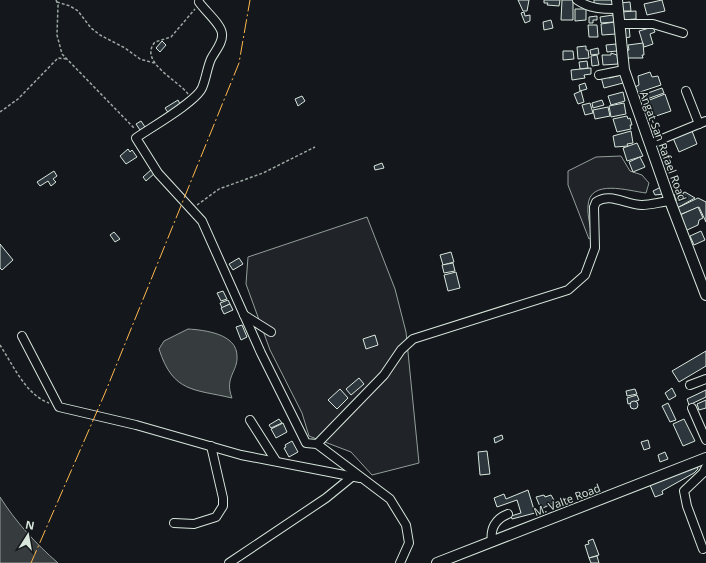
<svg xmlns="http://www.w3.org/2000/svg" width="706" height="563" font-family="'Open Sans',sans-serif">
<rect width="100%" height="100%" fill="#14181c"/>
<g fill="#202428" stroke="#939e99">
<path d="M621,156L630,171L642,175L649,183L646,193C629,191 589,178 588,206C587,216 591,228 592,237L589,239L568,185V171L596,157Z"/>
<path d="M367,217L395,289L406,332L419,463L372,475L351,452L309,436L302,413L270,350L246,284L248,257Z"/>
</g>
<g fill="#363b3e" stroke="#939e99">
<path d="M188,329C205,330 237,334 237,356C238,372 224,377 232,398C194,389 173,393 159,349L164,341Z"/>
<path d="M0,497C15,521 36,544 58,563H0Z"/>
</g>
<g fill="#2c363c" stroke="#d8e6dc">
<path d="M518,0H529L527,11H523Z"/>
<path d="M544,0H560L559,6L547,5L548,3H544Z"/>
<path d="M562,0H573V20H561Z"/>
<path d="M594,0H616V5L594,7Z"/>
<path d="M662,0L665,11L647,15L644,4Z"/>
<path d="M630,2L631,11H620V3Z"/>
<path d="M575,9H586V20L575,21Z"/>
<path d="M636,11V19L622,20L621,12Z"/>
<path d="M524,12L525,16L530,15V21L525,23L521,13Z"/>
<path d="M613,15L614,22L601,23L600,17Z"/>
<path d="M597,16V20H593V23H589V17Z"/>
<path d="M551,20L553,28L544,30L543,22Z"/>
<path d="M615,22L616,34L602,35L601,24Z"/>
<path d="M588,25H597L598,37H589Z"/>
<path d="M629,26L630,37L624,38V27Z"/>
<path d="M653,27L655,32L650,34L653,44L644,47L639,31Z"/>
<path d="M162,41L166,45L160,52L156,48Z"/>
<path d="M643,43L644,55H642L643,58H627L626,51L629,50L628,45Z"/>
<path d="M616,44L617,51L607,52L606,45Z"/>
<path d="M586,46V50H588L589,58L578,59L577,47Z"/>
<path d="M598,48L599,54L591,55L590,50Z"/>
<path d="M563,51H573L574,59L563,60Z"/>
<path d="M611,53L617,55L618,64L603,65L602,55H611Z"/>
<path d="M597,55L599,65L592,66L591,56Z"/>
<path d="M587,61L588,68L580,69L579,62Z"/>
<path d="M591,68V74L584,75L585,78L572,80L571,70Z"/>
<path d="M650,72L652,77L658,76L661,85L637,93L635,87L639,85L638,76Z"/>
<path d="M608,75L609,78L621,75L623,83L604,88L601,77Z"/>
<path d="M585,83L587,89L580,91L579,85Z"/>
<path d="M662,88L664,93L647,99L645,94Z"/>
<path d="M581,91L584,102L578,104L574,94Z"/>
<path d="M623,92L625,101L611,105L608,96Z"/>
<path d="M665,94L671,111L653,117L652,115L649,116L645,104L648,103L647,101Z"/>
<path d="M302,96L305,101L298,106L295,99Z"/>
<path d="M178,100L181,106L169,114L165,108Z"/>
<path d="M602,100L604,105L593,108L592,103Z"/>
<path d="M590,103L593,113L585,115L582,105Z"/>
<path d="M624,103L626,114L611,117L609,106Z"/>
<path d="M608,107L610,116L595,119L593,110Z"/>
<path d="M627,116L628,119L630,118L632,125H630L631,129L617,132L613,119Z"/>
<path d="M141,121L145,127L140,130L136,124Z"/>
<path d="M631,131L633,143L627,144L628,146L615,147L613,136Z"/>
<path d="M692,131L697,144L679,152L673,138Z"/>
<path d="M637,143L643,156L627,161L623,148Z"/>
<path d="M128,149L130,152L132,150L137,157L126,164L120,156Z"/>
<path d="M640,157L645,167L633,172L629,162Z"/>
<path d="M382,163L384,168L375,170L374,166Z"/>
<path d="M152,169L155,173L146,181L143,177Z"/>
<path d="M54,171L57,176L53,179L56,182L51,186L48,181L40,186L37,182Z"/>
<path d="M661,187L664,194L655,195L653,191Z"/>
<path d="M682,192L684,196L676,200L674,195Z"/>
<path d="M685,192L695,198L677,208L674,201L684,197L683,193Z"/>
<path d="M698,198L706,202V222L699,207L679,215L677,208Z"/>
<path d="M698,207L703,218L699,220L698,225L685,231L680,215Z"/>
<path d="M701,231L705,240L694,245L690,236Z"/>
<path d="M114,232L120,239L115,242L110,235Z"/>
<path d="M0,244L13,260L2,270L0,268Z"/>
<path d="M451,252L454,262L443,265L440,255Z"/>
<path d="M239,258L243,264L233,270L229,264Z"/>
<path d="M453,263L455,271L444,273L442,265Z"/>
<path d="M456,272L460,288L448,291L444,275Z"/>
<path d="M223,291L227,299L221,301L217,293Z"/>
<path d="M228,300L230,304L222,308L220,303Z"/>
<path d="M230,304L233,310L224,314L221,308Z"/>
<path d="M242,325L247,337L241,340L236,327Z"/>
<path d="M375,335L378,345L366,349L363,339Z"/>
<path d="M706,351V366L679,382L672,371Z"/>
<path d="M359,378L364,384L351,395L346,389Z"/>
<path d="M672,388L676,396L669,400L665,393Z"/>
<path d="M340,389L348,398L337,409L328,400Z"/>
<path d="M635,389L637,394L627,396L626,391Z"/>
<path d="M706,390V397L689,405L687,399Z"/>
<path d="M637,395L639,400L628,404L627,398Z"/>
<path d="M706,400V408L699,410L697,404Z"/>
<circle cx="634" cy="405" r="4"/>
<path d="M668,403L676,420L670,422L662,406Z"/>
<path d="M279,419L282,423L271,428L269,425Z"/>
<path d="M684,419L695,441L683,446L673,424Z"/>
<path d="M283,423L287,432L276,438L271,429Z"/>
<path d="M502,435L503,439L495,443L494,438Z"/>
<path d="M648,440L650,448L644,450L641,442Z"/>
<path d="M292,441L298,452L289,457L284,448L286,447L285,445Z"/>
<path d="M487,451L490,474L480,475L478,452Z"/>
<path d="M665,452L668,459L660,462L658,455Z"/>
<path d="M697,466L698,469L694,473L662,491L663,494L655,497L650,485Z"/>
<path d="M528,490L535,513L512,519L511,516L521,513L517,500L497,507L494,498L504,494L506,499Z"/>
<path d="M544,495L545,497L551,495L555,502L541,509L536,497Z"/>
<path d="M593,539L599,555L589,558L585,545L589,544L588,541Z"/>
<path d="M597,556L599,563H591L589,558Z"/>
</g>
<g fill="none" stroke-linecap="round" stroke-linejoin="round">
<g stroke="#d8e6dc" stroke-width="10">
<g id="minor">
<path d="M577,0C590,9 602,9 618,9"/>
<path d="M199,2C205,11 222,25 222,34C223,43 215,51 211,59C207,68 206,79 202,88C196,102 150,128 136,138L158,173L202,221L261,353L306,443L317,444L390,499L406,525L409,543L400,563"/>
<path d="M619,24H653L683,33"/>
<path d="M599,75L624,70"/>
<path d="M686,91L699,124"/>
<path d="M650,144L706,121"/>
<path d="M244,315L271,332"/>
<path d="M22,336L59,407L136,425L241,455L360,478"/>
<path d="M690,385L706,379"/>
<path d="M692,408L706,440"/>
<path d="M250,420L276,461"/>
<path d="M317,444L384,375L401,350L413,339L568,290L585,275L595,248L594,207L596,202C610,192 626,205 642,205C651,205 660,202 670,201"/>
<path d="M174,523L194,524L216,517L223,506V498L211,446"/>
<path d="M492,542C490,529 495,519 508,514"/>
<path d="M703,549L687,506L684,491L703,473L706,467"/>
<path d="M229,563L326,498L353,476"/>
</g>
</g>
<g stroke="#d8e6dc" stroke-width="12">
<g id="major">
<path d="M617,0L624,70L670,201L706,295"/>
<path d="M437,563L706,458"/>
</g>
</g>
<g stroke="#9da8a2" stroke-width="1.5" stroke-dasharray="3 2" stroke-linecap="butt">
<path d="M56,0L58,5L57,35L62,54L135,129"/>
<path d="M57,2L70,6L78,11L91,28L100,35L125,48L140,59L154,63"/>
<path d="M188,94C178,80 138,62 155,42L171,37L195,9"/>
<path d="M0,112L18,99L58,58L67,59"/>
<path d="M197,205L219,189L263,173L315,147"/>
<path d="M0,345C13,365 26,395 49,403"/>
</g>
<use href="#minor" stroke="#14181c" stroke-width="8"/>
<use href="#major" stroke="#14181c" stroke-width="10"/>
<path stroke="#ffb74d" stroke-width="1" stroke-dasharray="14 3 2 3" stroke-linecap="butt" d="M31,563L105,393L239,63L250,0"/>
</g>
<g text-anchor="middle" stroke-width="3" stroke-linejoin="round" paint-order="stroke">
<g font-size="11" fill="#d8e6dc" stroke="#14181c">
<text transform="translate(663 146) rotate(70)" y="4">Angat-San Rafael Road</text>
<text transform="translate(567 500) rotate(-21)" y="4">M. Valte Road</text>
</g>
</g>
<g transform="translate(28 535) rotate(11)" stroke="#14181c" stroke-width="3" paint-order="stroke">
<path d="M0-3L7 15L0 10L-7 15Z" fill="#d8e6dc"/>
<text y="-6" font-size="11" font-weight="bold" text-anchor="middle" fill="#d8e6dc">N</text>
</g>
</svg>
